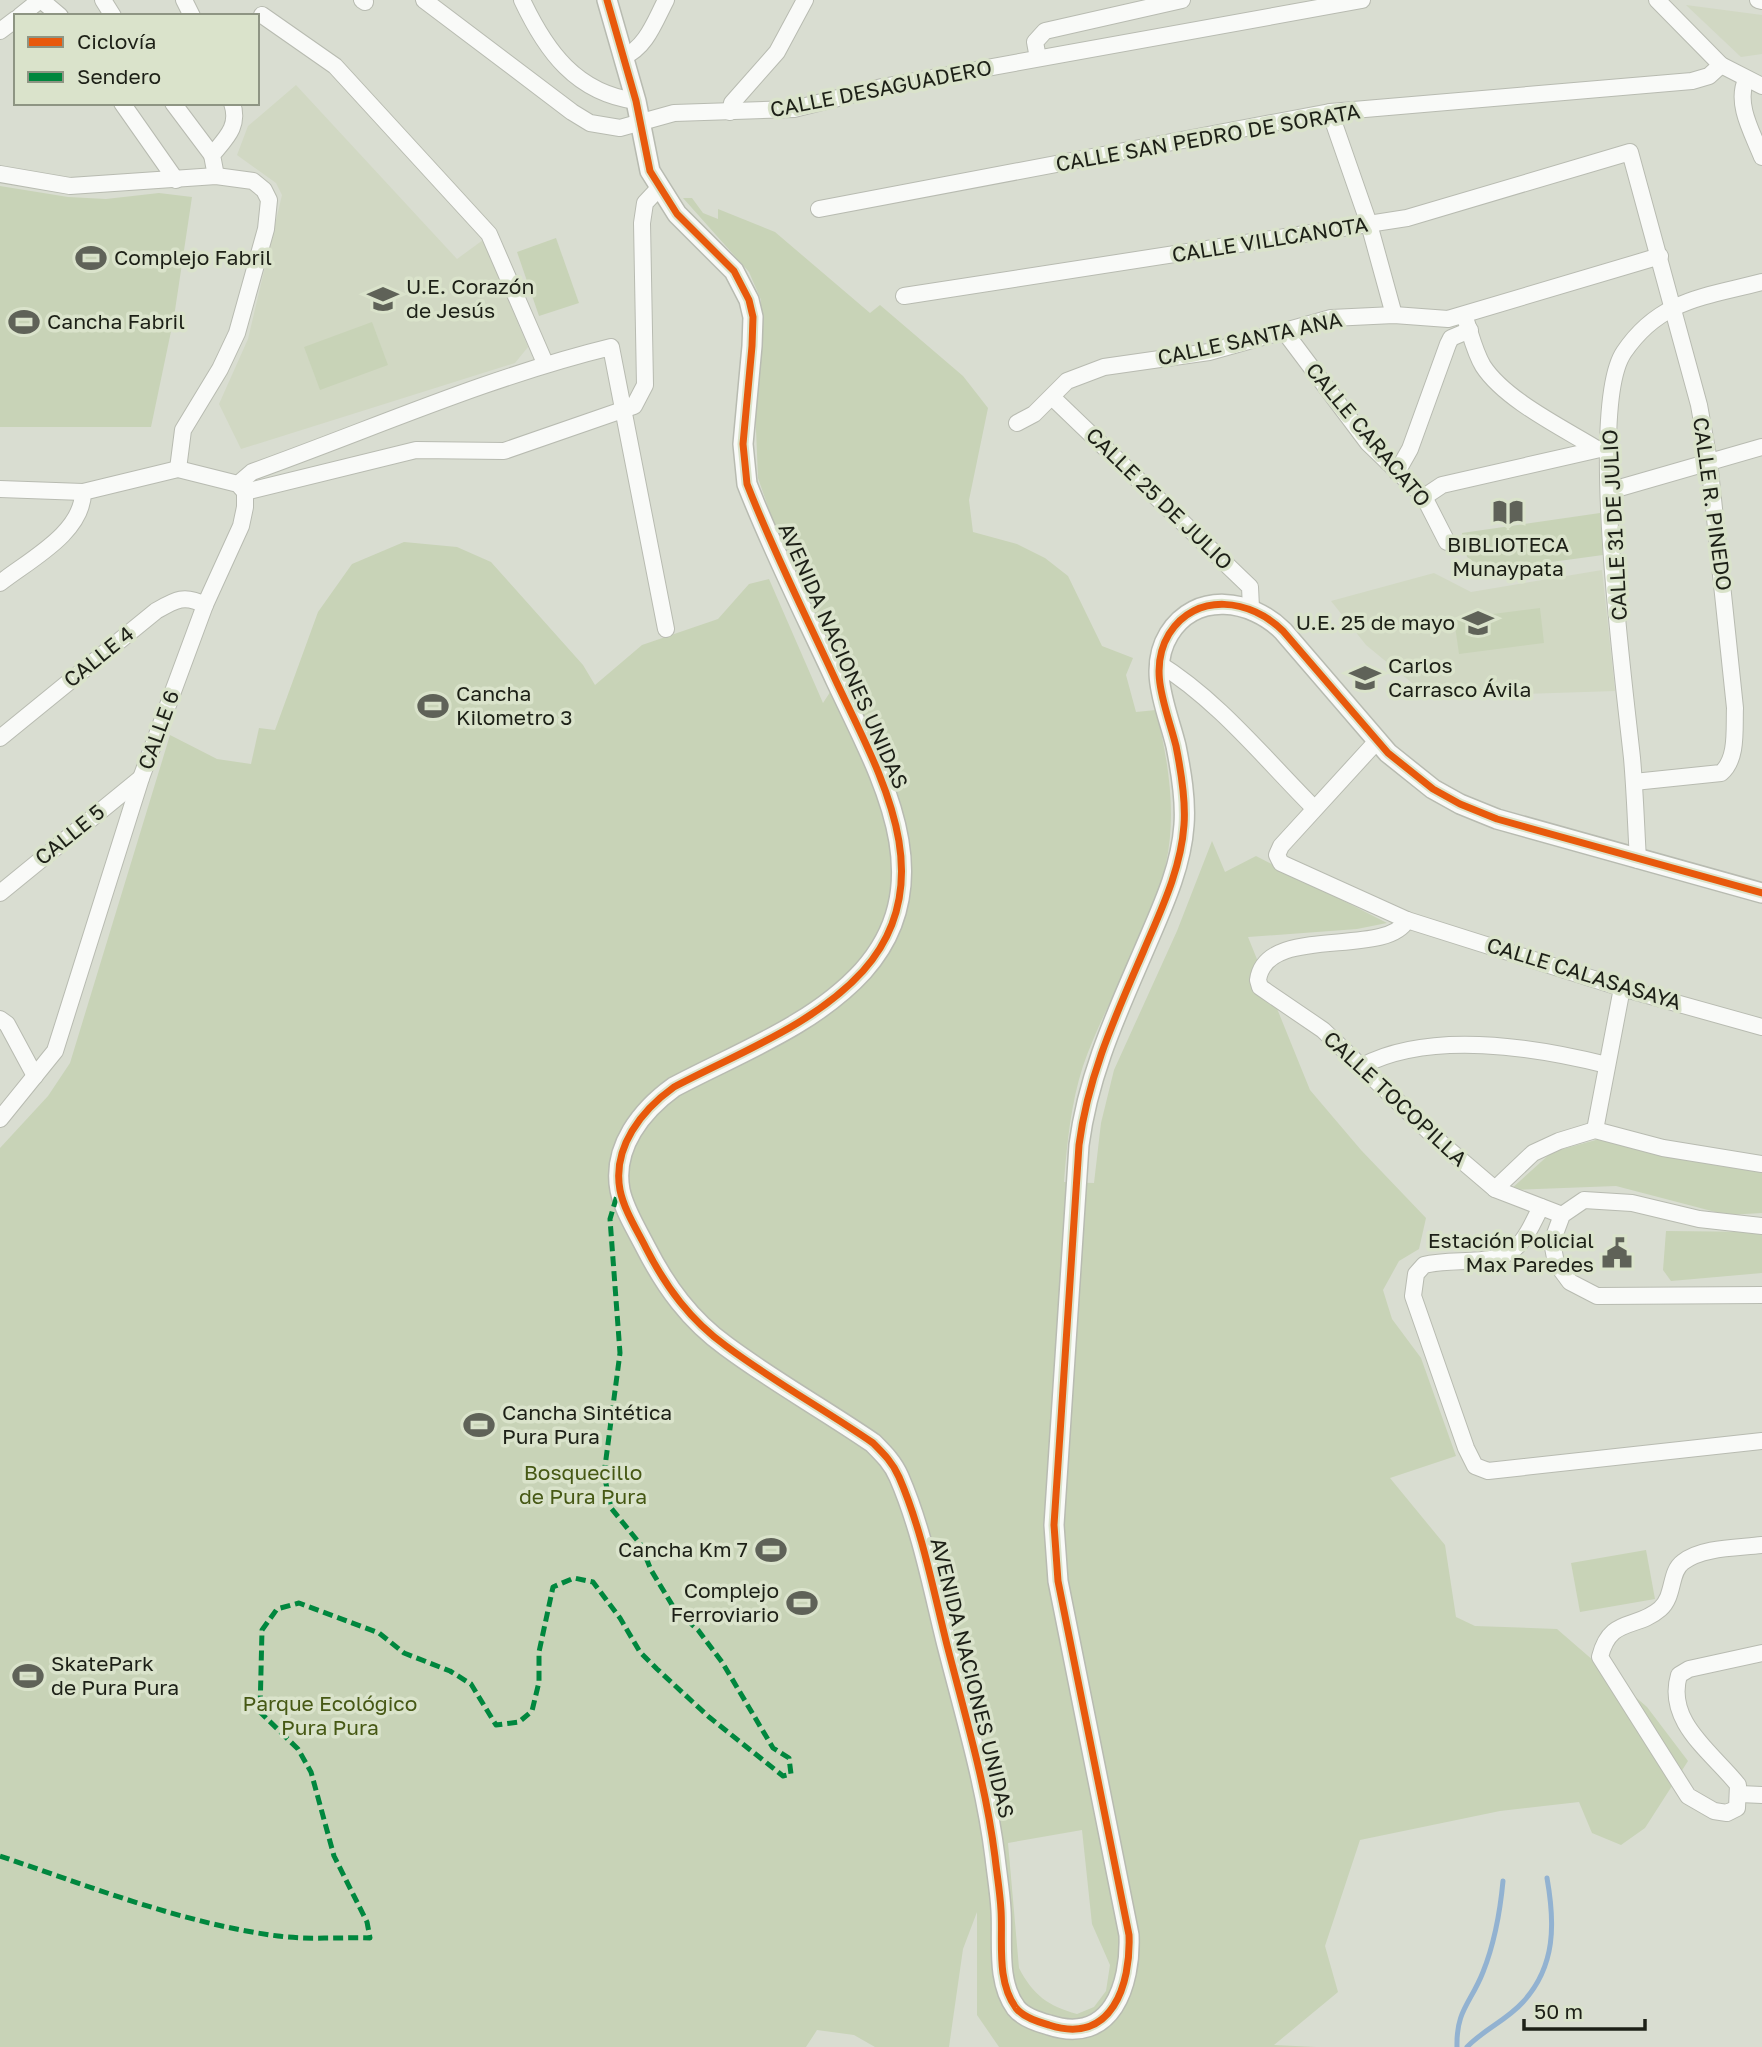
<svg xmlns="http://www.w3.org/2000/svg" width="1762" height="2047" font-family="'Golos Text',sans-serif">
<rect width="100%" height="100%" fill="#d9ddd1"/>
<g fill="#d1d8c3">
<path d="M1686,5L1762,15V54L1741,57Z"/>
<path d="M296,85L457,259L483,240L528,347L515,363L241,449L219,404L248,339L282,195L276,183L237,155L248,126Z"/>
<path d="M1602,570L1615,691L1429,697L1366,645L1331,601L1434,573L1471,592Z"/>
</g>
<g fill="#c8d3b7" fill-rule="evenodd">
<path d="M0,186L68,197L106,199L159,193L192,197L174,317L151,427H0Z"/>
<path d="M683,198H692L703,213L718,219V209L775,232L870,313L880,305L963,376L988,408L969,500L973,532L1017,544L1045,558L1068,576L1102,646L1133,658L1126,675L1136,712L1156,710C1168,760 1177,812 1166,863C1151,935 1107,997 1083,1066C1071,1103 1067,1143 1064,1182L1094,1183L1101,1123L1114,1070L1177,931L1212,841L1225,872L1256,856L1387,923L1357,929L1248,937L1310,1090L1361,1150L1426,1218L1419,1249L1399,1261L1383,1290L1392,1319L1421,1358L1456,1456L1390,1478L1445,1545L1456,1617L1475,1626L1557,1629L1647,1707L1688,1761L1645,1828L1621,1845L1592,1833L1579,1802L1500,1811L1360,1840L1325,1946L1338,1992L1274,2045L1316,2047H999L977,2015V1912L963,1949L949,2047H875L854,2035L817,2030L806,2047H0V1148L48,1096L70,1063L170,735L217,759L251,764L259,728L275,730L318,612L352,564L404,542L457,547L491,562L583,665L595,685L642,645L718,619L749,584L769,579L823,703L842,674L784,553L758,478L755,405L761,300L749,272ZM1082,1830L1092,1924L1110,1965L1106,1991L1094,2007L1077,2014C1048,2006 1033,1995 1019,1968L1008,1843Z"/>
<path d="M556,238L579,303L539,316L517,252Z"/>
<path d="M372,322L388,365L320,390L304,347Z"/>
<path d="M1600,513L1603,555L1486,571L1467,557L1462,533Z"/>
<path d="M1540,608L1544,643L1459,654L1454,619Z"/>
<path d="M1603,1138L1720,1166L1762,1172V1213L1727,1215L1616,1186L1510,1190L1552,1152Z"/>
<path d="M1666,1231L1762,1232V1273L1671,1281L1663,1270Z"/>
<path d="M1646,1550L1655,1599L1580,1612L1571,1563Z"/>
</g>
<g fill="none" stroke-linecap="round" stroke-linejoin="round">
<g stroke="#92b2d1" stroke-width="5">
<path d="M1457,2047C1456,2010 1471,2003 1483,1972C1495,1942 1500,1913 1503,1881"/>
<path d="M1467,2047C1483,2030 1507,2020 1523,2002C1556,1966 1555,1923 1547,1878"/>
</g>
<g stroke="#b8bbb1" stroke-width="18">
<g id="minor">
<path d="M41,0L60,16"/>
<path d="M103,0L113,16"/>
<path d="M184,0L192,16"/>
<path d="M362,0L365,2"/>
<path d="M424,0L572,112L590,123L620,128L674,113L794,109L882,87L1362,0"/>
<path d="M522,0C546,51 576,93 636,101"/>
<path d="M1657,0L1721,65L1762,86"/>
<path d="M1758,0L1762,1"/>
<path d="M262,15L335,66L489,234L545,363"/>
<path d="M20,16L40,0"/>
<path d="M0,31L16,19"/>
<path d="M623,57C646,48 655,21 666,0"/>
<path d="M1038,58L1035,42L1045,31L1182,0"/>
<path d="M1746,80C1735,104 1753,134 1762,157"/>
<path d="M122,103L176,180"/>
<path d="M173,103L212,155"/>
<path d="M730,112L732,103L777,52L805,0"/>
<path d="M1330,112L1369,224L1394,315"/>
<path d="M0,174L70,186L216,176L253,181L264,190L269,200L266,229L237,333L220,369L183,430L178,469"/>
<path d="M216,176L212,155C226,138 240,126 232,103"/>
<path d="M819,209L1330,112L1692,81L1709,76L1721,65"/>
<path d="M904,296L1407,218L1630,152L1699,405L1709,461L1735,708C1734,728 1738,759 1721,773L1634,782"/>
<path d="M1464,315C1470,331 1474,351 1483,366C1505,400 1563,428 1597,449"/>
<path d="M1284,331L1368,443L1424,497L1447,542"/>
<path d="M1052,397L1250,587L1251,608"/>
<path d="M1017,423L1034,414L1067,381L1104,367L1209,352L1331,318L1394,315L1448,319L1660,256"/>
<path d="M1397,472L1410,449L1448,344L1451,338L1470,330"/>
<path d="M238,484L252,472C372,429 488,377 611,347L666,629"/>
<path d="M0,489L83,492L178,469L238,484L245,492V507L241,526L205,605L141,778L55,1051L0,1119"/>
<path d="M1609,491L1762,447"/>
<path d="M245,492L416,450L504,451L634,406L645,385L642,223L645,203L659,188"/>
<path d="M1424,497L1442,485L1600,449"/>
<path d="M0,583C29,560 83,533 83,492"/>
<path d="M1158,663C1218,700 1265,759 1314,808"/>
<path d="M0,738L156,611C175,600 184,594 205,605"/>
<path d="M1377,741L1281,846L1277,855L1281,863L1407,920L1622,988L1762,1027"/>
<path d="M1638,860C1636,826 1635,792 1632,758C1624,682 1587,406 1624,352C1660,299 1705,297 1762,282"/>
<path d="M0,893L141,778"/>
<path d="M1407,920C1386,959 1266,923 1258,980L1260,987L1323,1030L1441,1143L1495,1189L1562,1215"/>
<path d="M0,1019L7,1024L35,1076"/>
<path d="M1362,1066C1430,1030 1535,1047 1607,1065"/>
<path d="M1595,1130L1622,988"/>
<path d="M1495,1189L1533,1153L1559,1141L1595,1130L1663,1148L1762,1164"/>
<path d="M1541,1207C1535,1218 1530,1231 1522,1241C1499,1270 1457,1256 1424,1265L1416,1274L1413,1296L1466,1448L1475,1466L1488,1471L1762,1441"/>
<path d="M1762,1226L1699,1219L1632,1203L1584,1200L1562,1215L1552,1242L1556,1263L1570,1282L1597,1296L1762,1295"/>
<path d="M1762,1545C1738,1548 1702,1547 1683,1562C1669,1572 1675,1596 1660,1609C1636,1630 1610,1616 1600,1657L1688,1796L1714,1811L1727,1813L1737,1808L1738,1785C1713,1753 1665,1722 1679,1675L1689,1669L1762,1653"/>
<path d="M1740,1794L1762,1795"/>
</g>
</g>
<g stroke="#b8bbb1" stroke-width="22">
<path id="tertiary" d="M607,0L636,101L650,171L677,214L734,271L749,300L753,317L752,346L743,444L747,484C773,551 806,616 836,681C879,773 944,880 863,971C814,1025 738,1053 674,1087C642,1110 612,1147 620,1190C624,1210 637,1230 646,1248C666,1287 690,1320 726,1346C773,1381 825,1410 873,1443C884,1454 893,1463 899,1477C922,1530 933,1589 947,1645C965,1715 986,1785 995,1857C997,1875 1000,1892 1001,1910C1003,1941 996,1981 1016,2008C1023,2017 1038,2022 1049,2025C1112,2046 1131,1984 1129,1935L1058,1581L1054,1525L1079,1145C1088,1075 1116,1015 1144,950C1161,910 1181,869 1184,825C1186,799 1181,771 1176,746C1167,709 1147,670 1169,634C1196,591 1251,599 1283,631L1388,753L1433,789L1460,804L1497,819L1762,893"/>
</g>
<use href="#minor" stroke="#f9faf8" stroke-width="16"/>
<use href="#tertiary" stroke="#f9faf8" stroke-width="19"/>
<path stroke="#00873e" stroke-width="5" stroke-dasharray="10 5" stroke-linecap="butt" d="M0,1856C88,1886 185,1924 278,1936C308,1940 340,1937 370,1938L367,1922L334,1856L311,1772L298,1749L260,1712L262,1630L277,1609L299,1603L379,1633L404,1653L450,1671L471,1684L496,1725L519,1722L532,1711L539,1682V1652L553,1587L574,1578L593,1582L620,1618L640,1652L657,1669L709,1717L783,1776L791,1774L789,1758L773,1748L722,1662L698,1630L674,1608L651,1570L641,1545L611,1508L604,1474L620,1353L610,1219L618,1192"/>
<g stroke="#dae3cb" stroke-width="11">
<path id="cycleway" d="M607,0L636,101L650,171L677,214L734,271L749,300L753,317L752,346L743,444L747,484C773,551 806,616 836,681C879,773 944,880 863,971C814,1025 738,1053 674,1087C642,1110 612,1147 620,1190C624,1210 637,1230 646,1248C666,1287 690,1320 726,1346C773,1381 825,1410 873,1443C884,1454 893,1463 899,1477C922,1530 933,1589 947,1645C965,1715 986,1785 995,1857C997,1875 1000,1892 1001,1910C1003,1941 996,1981 1016,2008C1023,2017 1038,2022 1049,2025C1112,2046 1131,1984 1129,1935L1058,1581L1054,1525L1079,1145C1088,1075 1116,1015 1144,950C1161,910 1181,869 1184,825C1186,799 1181,771 1176,746C1167,709 1147,670 1169,634C1196,591 1251,599 1283,631L1388,753L1433,789L1460,804L1497,819L1762,893"/>
</g>
<use href="#cycleway" stroke="#e8590c" stroke-width="7"/>
</g>
<defs>
<g id="stadium-bare" transform="scale(2.415)"><path d="M0-5a6.5 5 0 1 0 0 10a6.5 5 0 1 0 0-10ZM-3.5-1.8h7v3.6h-7Z" fill="#5f6258" stroke="#dae3cb" stroke-width="2.5" paint-order="stroke"/></g>
<g id="school-bare" transform="scale(2.415)"><path d="M0-5L7-2L0 1L-7-2ZM-4 1L0 2.5L4 1V4Q0 6-4 4Z" fill="#5f6258" stroke="#dae3cb" stroke-width="2.5" paint-order="stroke"/></g>
<g id="library-bare" transform="scale(2.415)"><path d="M-6-4Q-3-5.5-.7-3.5V5Q-3 3-6 4ZM6-4Q3-5.5 .7-3.5V5Q3 3 6 4Z" fill="#5f6258" stroke="#dae3cb" stroke-width="2.5" paint-order="stroke"/></g>
<g id="civic-bare" transform="scale(2.415)"><path d="M-.6-6.5H3V-4.5H.6V-3L4-1V1h2V6H-6V1h2V-1L-.6-3ZM-1.2 2.5V6h2.4V2.5Z" fill="#5f6258" stroke="#dae3cb" stroke-width="2.5" paint-order="stroke"/></g>
</defs>
<g fill-rule="evenodd">
<use href="#stadium-bare" x="91" y="258"/>
<use href="#school-bare" x="383" y="299"/>
<use href="#stadium-bare" x="24" y="322"/>
<use href="#library-bare" x="1508" y="512"/>
<use href="#school-bare" x="1478" y="623"/>
<use href="#school-bare" x="1365" y="678"/>
<use href="#stadium-bare" x="433" y="706"/>
<use href="#civic-bare" x="1617" y="1253"/>
<use href="#stadium-bare" x="479" y="1425"/>
<use href="#stadium-bare" x="771" y="1550"/>
<use href="#stadium-bare" x="802" y="1603"/>
<use href="#stadium-bare" x="28" y="1676"/>
</g>
<g text-anchor="middle" stroke-width="7" stroke-linejoin="round" paint-order="stroke">
<g font-size="21" fill="#1d2017" stroke="#dae3cb">
<text transform="translate(881 89) rotate(-11)" y="7">CALLE DESAGUADERO</text>
<text transform="translate(1208 138) rotate(-10)" y="7">CALLE SAN PEDRO DE SORATA</text>
<text transform="translate(1270 240) rotate(-9)" y="7">CALLE VILLCANOTA</text>
<text transform="translate(1250 339) rotate(-12)" y="7">CALLE SANTA ANA</text>
<text transform="translate(1368 435) rotate(50)" y="7">CALLE CARACATO</text>
<text transform="translate(1159 499) rotate(44)" y="7">CALLE 25 DE JULIO</text>
<text transform="translate(1712 504) rotate(82)" y="7">CALLE R. PINEDO</text>
<text transform="translate(1615 525) rotate(-93)" y="7">CALLE 31 DE JULIO</text>
<text transform="translate(843 656) rotate(66)" y="7">AVENIDA NACIONES UNIDAS</text>
<text transform="translate(99 657) rotate(-39)" y="7">CALLE 4</text>
<text transform="translate(159 730) rotate(-70)" y="7">CALLE 6</text>
<text transform="translate(70 835) rotate(-39)" y="7">CALLE 5</text>
<text transform="translate(1584 974) rotate(17)" y="7">CALLE CALASASAYA</text>
<text transform="translate(1395 1099) rotate(43)" y="7">CALLE TOCOPILLA</text>
<text transform="translate(972 1678) rotate(76)" y="7">AVENIDA NACIONES UNIDAS</text>
</g>
<g font-size="21" fill="#1d2017" stroke="#dae3cb" text-anchor="start">
<text x="114" y="265">Complejo Fabril</text>
<text x="406" y="294">U.E. Corazón<tspan x="406" dy="24">de Jesús</tspan></text>
<text x="47" y="329">Cancha Fabril</text>
<text x="1508" y="552" text-anchor="middle">BIBLIOTECA<tspan x="1508" dy="24">Munaypata</tspan></text>
<text x="1455" y="630" text-anchor="end">U.E. 25 de mayo</text>
<text x="1388" y="673">Carlos<tspan x="1388" dy="24">Carrasco Ávila</tspan></text>
<text x="456" y="701">Cancha<tspan x="456" dy="24">Kilometro 3</tspan></text>
<text x="1594" y="1248" text-anchor="end">Estación Policial<tspan x="1594" dy="24">Max Paredes</tspan></text>
<text x="502" y="1420">Cancha Sintética<tspan x="502" dy="24">Pura Pura</tspan></text>
<text x="748" y="1557" text-anchor="end">Cancha Km 7</text>
<text x="779" y="1598" text-anchor="end">Complejo<tspan x="779" dy="24">Ferroviario</tspan></text>
<text x="51" y="1671">SkatePark<tspan x="51" dy="24">de Pura Pura</tspan></text>
</g>
<g font-size="21" fill="#465814" stroke="#dae3cb">
<text x="583" y="1480">Bosquecillo<tspan x="583" dy="24">de Pura Pura</tspan></text>
<text x="330" y="1711">Parque Ecológico<tspan x="330" dy="24">Pura Pura</tspan></text>
</g>
</g>
<rect x="14" y="14" width="245" height="91" fill="#dae3cb" stroke="#8e9583" stroke-width="2"/>
<rect x="28" y="37" width="35" height="10" fill="#e8590c" stroke="#8e9583" stroke-width="2"/>
<text x="77" y="49" font-size="21" fill="#1d2017">Ciclovía</text>
<rect x="28" y="72" width="35" height="10" fill="#00873e" stroke="#8e9583" stroke-width="2"/>
<text x="77" y="84" font-size="21" fill="#1d2017">Sendero</text>
<path d="M1524 2019v10h121v-10" fill="none" stroke="#1d2017" stroke-width="3.5"/>
<text x="1534" y="2019" font-size="21" fill="#1d2017" stroke="#dae3cb" stroke-width="5" paint-order="stroke">50 m</text>
</svg>
